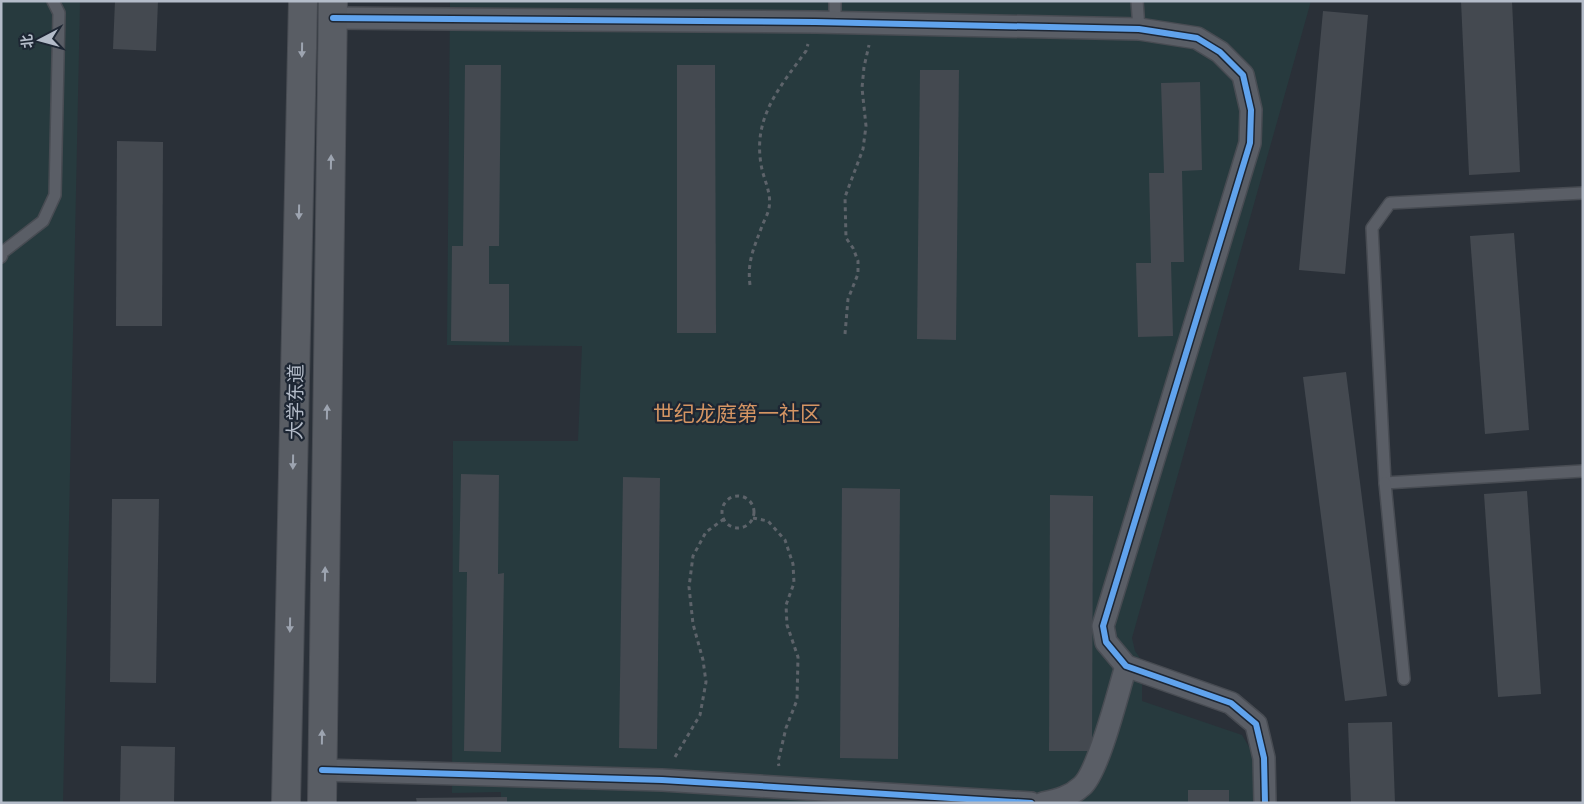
<svg xmlns="http://www.w3.org/2000/svg" width="1584" height="804" font-family="Figtree,'Noto Sans SC',sans-serif">
<rect width="100%" height="100%" fill="#2a3038"/>
<g fill="#273a3e">
<path d="M1,1H80L63,803H1Z"/>
<path d="M450,1H1311L1132,638L1135,651L1142,661V701L1242,735L1259,764V803H501V792L452,793L453,441H578L582,346L447,345Z"/>
</g>
<g fill="#444950">
<path d="M115,1H158L156,51L113,49Z"/>
<path d="M1461,1H1512L1520,172L1469,175Z"/>
<path d="M1323,11L1368,15L1345,274L1299,270Z"/>
<path d="M465,65H501L499,246H489V284H509V342L451,341L452,246H463Z"/>
<path d="M677,65H715L716,333H677Z"/>
<path d="M920,70H959L956,340L917,339Z"/>
<path d="M1200,82L1202,170L1182,171L1184,262H1171L1173,336L1138,337L1136,263H1151L1149,173H1164L1161,83Z"/>
<path d="M117,141L163,142L162,326H116Z"/>
<path d="M1514,233L1529,430L1485,434L1470,236Z"/>
<path d="M1346,372L1387,696L1345,701L1303,377Z"/>
<path d="M461,474L499,475L498,574L504,573L501,752L464,751L467,572H459Z"/>
<path d="M623,477L660,478L657,749L619,748Z"/>
<path d="M842,488L900,489L898,759L840,758Z"/>
<path d="M1527,491L1541,694L1498,697L1484,494Z"/>
<path d="M1050,495L1093,496L1092,751H1049Z"/>
<path d="M112,499H159L156,683L110,682Z"/>
<path d="M1392,722L1395,803H1351L1348,723Z"/>
<path d="M121,746L175,747L174,803H120Z"/>
<rect x="1188" y="790" width="41" height="13"/>
<path d="M507,797V803H417L416,798Z"/>
</g>
<g fill="none" stroke-linecap="round" stroke-linejoin="round">
<g stroke="#484c53" stroke-width="14">
<g id="lane">
<path d="M1137,1L1139,29"/>
<path d="M835,23V1"/>
<path d="M1583,193L1390,203L1372,228L1385,483L1583,471"/>
<path d="M1,257L3,252L43,221L55,195L59,13L53,1"/>
<path d="M1385,483L1404,679"/>
</g>
</g>
<g stroke="#484c53" stroke-width="24">
<g id="street">
<path d="M333,18L815,22L1139,29L1197,38L1220,52L1243,75L1251,110L1250,143L1103,626L1106,642L1126,666L1231,703L1256,724L1264,758L1265,803"/>
<path d="M322,770L662,780L1031,803"/>
<path d="M1043,803C1058,800 1070,797 1082,786C1099,771 1118,692 1126,666"/>
</g>
</g>
<g stroke="#484c53" stroke-width="30">
<g id="secondary">
<path d="M286,803L303,1"/>
<path d="M322,803L333,1"/>
</g>
</g>
<g stroke="#5d636a" stroke-width="3" stroke-dasharray="4 4" stroke-linecap="butt">
<path d="M750,285C747,261 754,248 762,226C764,221 768,214 769,208C772,192 763,179 761,164C753,117 780,87 806,51L808,44"/>
<path d="M845,334L848,299L858,274V261L853,248L846,238L845,197L863,149L866,126L862,88L864,67L869,45"/>
<circle cx="738" cy="512" r="16"/>
<path d="M753,518L768,521L785,540L793,564L794,583L786,605L787,625L798,657L797,700L786,728L778,762L779,766"/>
<path d="M675,757L700,715L706,682L703,660L693,624L689,587L693,556L706,532L724,519"/>
</g>
<use href="#lane" stroke="#5a5e66" stroke-width="11"/>
<use href="#street" stroke="#5a5e66" stroke-width="21"/>
<use href="#secondary" stroke="#595d64" stroke-width="28"/>
<g stroke="#1d2633" stroke-width="9">
<g id="cycleway">
<path d="M333,18L815,22L1139,29L1197,38L1220,52L1243,75L1251,110L1250,143L1103,626L1106,642L1126,666L1231,703L1256,724L1264,758L1265,803"/>
<path d="M322,770L662,780L1031,803"/>
</g>
</g>
<use href="#cycleway" stroke="#60a3ed" stroke-width="6"/>
</g>
<defs><path id="oneway-solid" d="M-6-.8H1V-3.2L6.5 0L1 3.2V.8H-6Z" transform="scale(1.25)"/></defs>
<g fill="#9da4b0">
<use href="#oneway-solid" transform="translate(302 50) rotate(91)"/>
<use href="#oneway-solid" transform="translate(331 162) rotate(-89)"/>
<use href="#oneway-solid" transform="translate(299 212) rotate(91)"/>
<use href="#oneway-solid" transform="translate(327 412) rotate(-89)"/>
<use href="#oneway-solid" transform="translate(293 462) rotate(91)"/>
<use href="#oneway-solid" transform="translate(325 574) rotate(-89)"/>
<use href="#oneway-solid" transform="translate(290 625) rotate(91)"/>
<use href="#oneway-solid" transform="translate(322 737) rotate(-89)"/>
</g>
<g text-anchor="middle" stroke-width="4.5" stroke-linejoin="round" paint-order="stroke">
<g font-size="19" fill="#b4bcc9" stroke="#1d2633">
<text transform="translate(295 402) rotate(-89)" y="7">大学东道</text>
</g>
<g font-size="21" fill="#d59563" stroke="#1d2633">
<text x="737" y="421">世纪龙庭第一社区</text>
</g>
</g>
<rect width="1584" height="804" fill="none" stroke="#b4bcc9" stroke-width="5"/>
<g transform="translate(40 40) rotate(264)" stroke="#1d2633" stroke-width="4" paint-order="stroke">
<path d="M0-4L9 19L0 12L-9 19Z" fill="#b4bcc9"/>
<text y="-8" font-size="14" font-weight="bold" text-anchor="middle" fill="#b4bcc9">北</text>
</g>
</svg>
